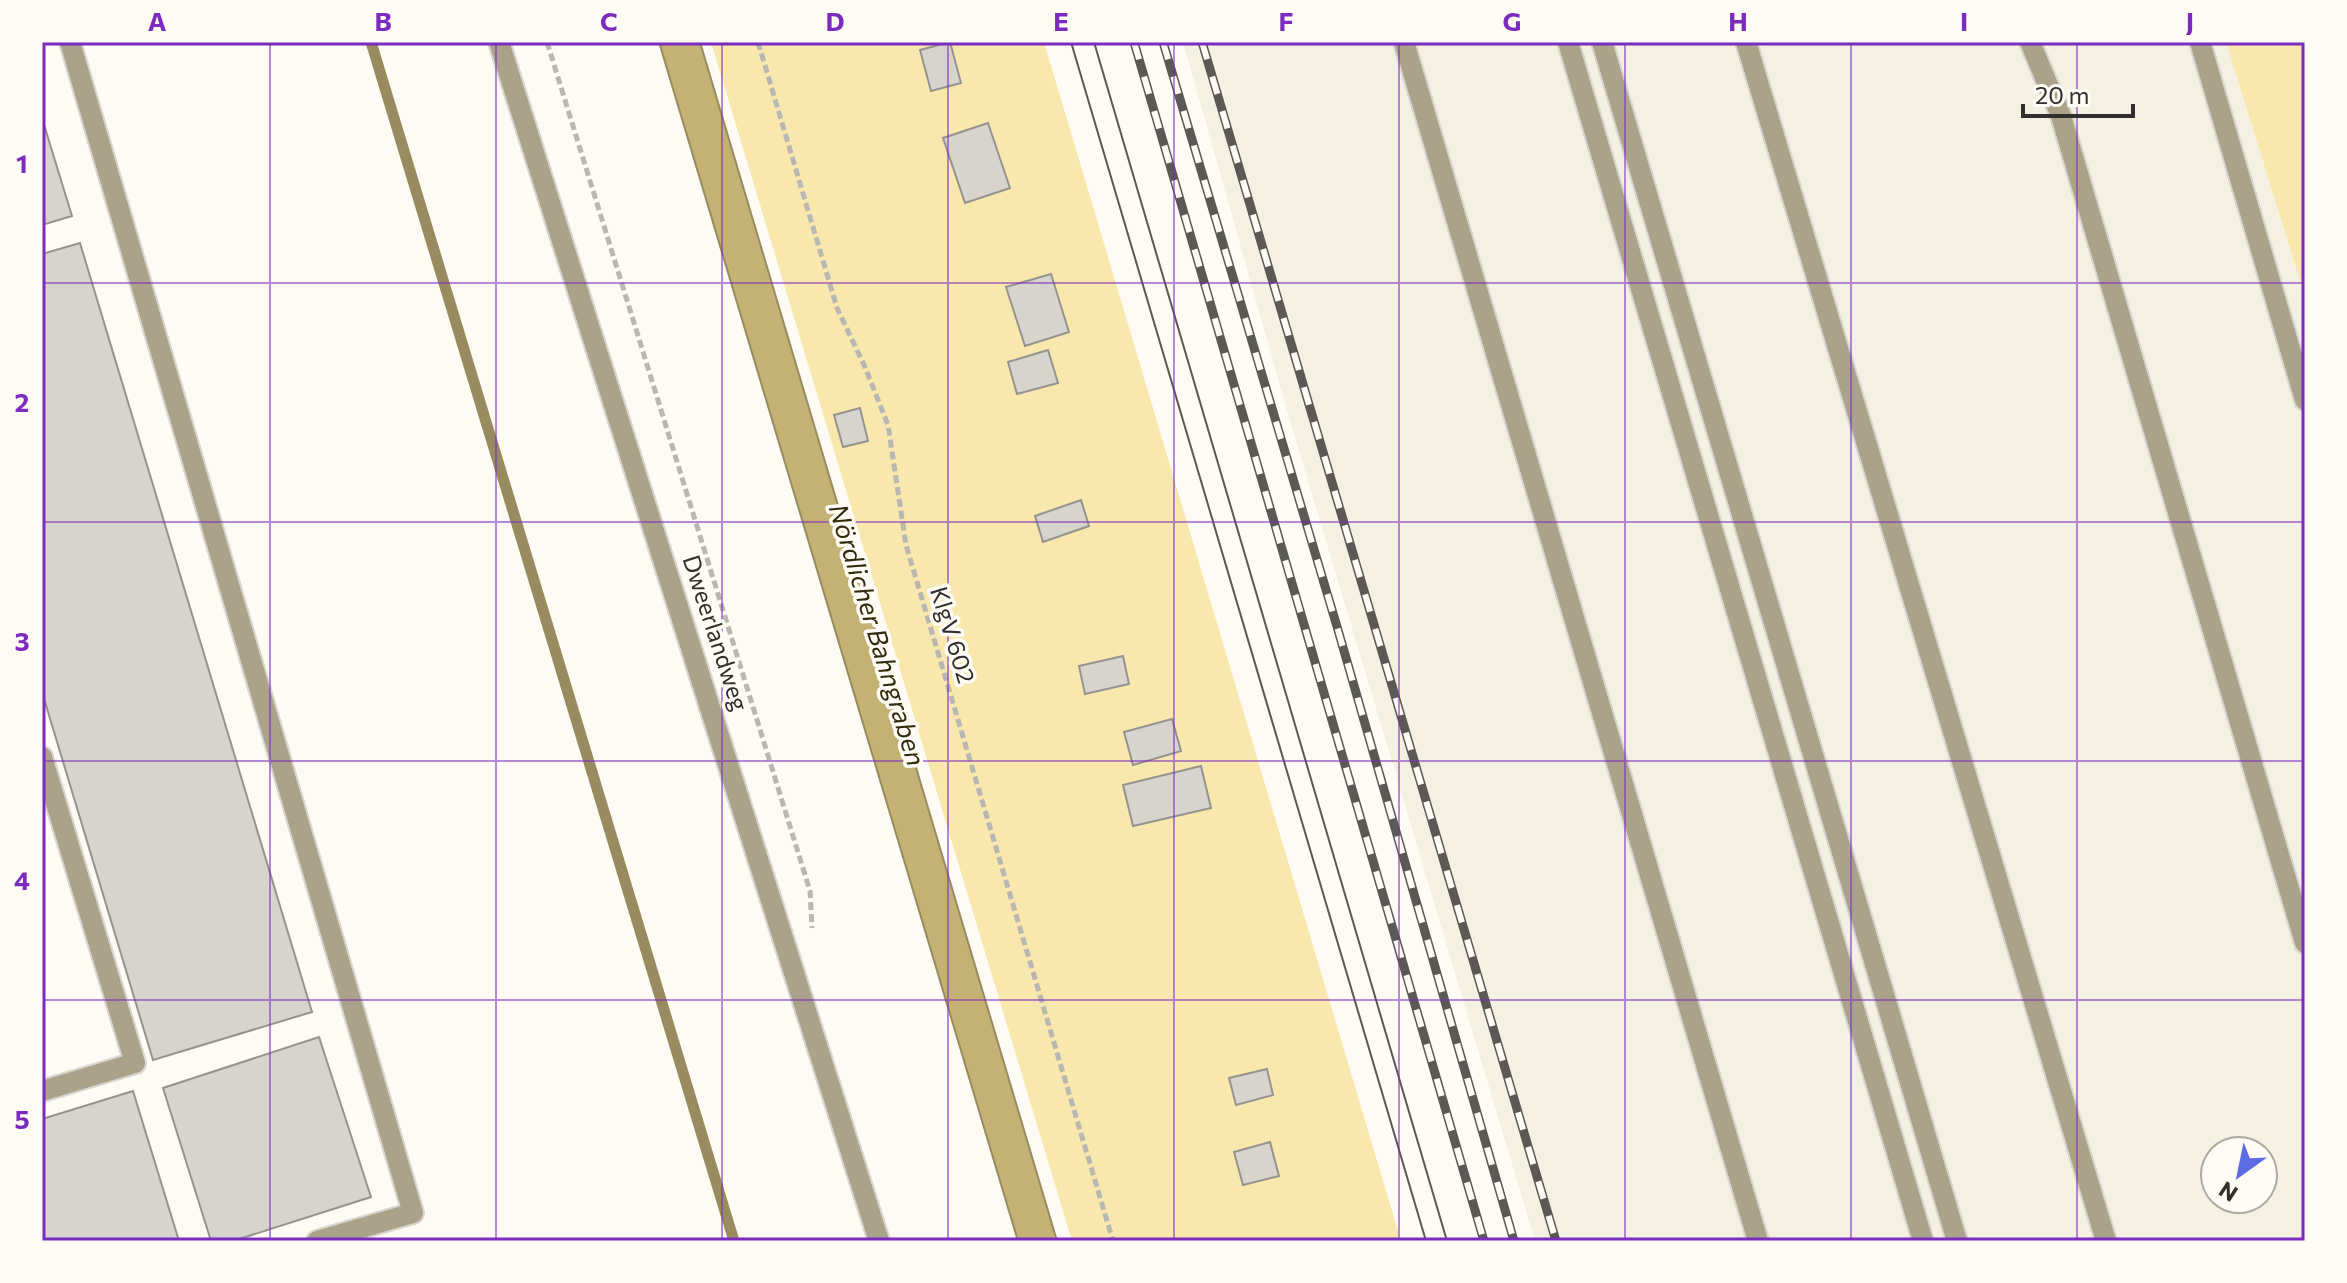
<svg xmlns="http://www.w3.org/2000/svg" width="2347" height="1283" font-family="Commissioner,sans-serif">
<rect width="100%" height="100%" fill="#fdfbf4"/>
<path fill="#f5f1e2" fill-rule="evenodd" d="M1183,42H2226L2305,297V1241H1535L1286,407ZM2215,1151H2263V1199H2215Z"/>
<g fill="#f9e8ad">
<path d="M711,42H1044L1401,1241H1072Z"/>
<path d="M2226,42H2305V297Z"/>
</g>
<path fill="#c3b274" stroke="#978b5f" stroke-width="2" d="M659,42H700L1057,1241H1018Z"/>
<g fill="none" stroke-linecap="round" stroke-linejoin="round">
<path stroke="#978b5f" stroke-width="11" d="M371,42L734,1241"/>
</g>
<g fill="#d6d4cd" stroke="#95938d" stroke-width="2">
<path d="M950,42L961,83L931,91L920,50Z"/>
<path d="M42,118L72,216L42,225Z"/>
<path d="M988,123L1010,188L965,203L943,138Z"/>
<path d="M80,243L312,1012L153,1060L42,692V254Z"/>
<path d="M1051,274L1069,332L1025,346L1006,287Z"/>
<path d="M1048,350L1058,383L1017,394L1008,362Z"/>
<path d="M860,408L868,441L843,447L834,415Z"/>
<path d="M1081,500L1089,526L1043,542L1035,516Z"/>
<path d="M1123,656L1129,684L1085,694L1079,666Z"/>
<path d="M1172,719L1181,751L1133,765L1124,732Z"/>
<path d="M1201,766L1211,808L1133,826L1123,785Z"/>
<path d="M319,1037L371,1197L233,1241H211L163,1088Z"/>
<path d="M1267,1069L1273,1095L1236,1105L1229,1078Z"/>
<path d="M133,1091L179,1241H42V1119Z"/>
<path d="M1270,1142L1279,1176L1243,1185L1234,1152Z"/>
</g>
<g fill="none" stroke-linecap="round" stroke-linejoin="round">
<g stroke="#d8d6d0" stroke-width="24">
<g id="lane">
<path d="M70,42L413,1213L317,1241"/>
<path d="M1404,42L1758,1241"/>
<path d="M1568,42L1923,1241"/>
<path d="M1602,42L1957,1241"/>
<path d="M1746,42L2106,1241"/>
<path d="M2030,42L2061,116L2305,943"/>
<path d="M2200,42L2305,400"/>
<path d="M42,757L135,1063L42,1091"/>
</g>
</g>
<g stroke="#d8d6d0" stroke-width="24">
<path id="street" d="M499,42L879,1241"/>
</g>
<g stroke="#b8b7b1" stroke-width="5" stroke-dasharray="8 4" stroke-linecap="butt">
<path d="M547,42L810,891L812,928"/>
<path d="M758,42L837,308L865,367L888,425L906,545L1113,1241"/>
</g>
<use href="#lane" stroke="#aaa389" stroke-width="20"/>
<use href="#street" stroke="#aaa389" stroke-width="20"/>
<g stroke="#5a5956" stroke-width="2">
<path d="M1071,42L1426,1241"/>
<path d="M1094,42L1447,1241"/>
</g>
<g stroke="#5a5956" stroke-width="9">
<g id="rail">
<path d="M1134,42L1484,1241"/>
<path d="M1163,42L1338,630L1514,1241"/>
<path d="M1202,42L1556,1241"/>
</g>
</g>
<use href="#rail" stroke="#fdfbf4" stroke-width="6" stroke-dasharray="18" stroke-linecap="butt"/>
</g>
<path fill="none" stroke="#7b2cbf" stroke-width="2" stroke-opacity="0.55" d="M270,42V1241M496,42V1241M722,42V1241M948,42V1241M1174,42V1241M1399,42V1241M1625,42V1241M1851,42V1241M2077,42V1241M42,283H2305M42,522H2305M42,761H2305M42,1000H2305"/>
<g text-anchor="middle" stroke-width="7" stroke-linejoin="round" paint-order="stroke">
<g font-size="24" fill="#302f2d" stroke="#fdfbf4">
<text transform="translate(715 633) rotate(72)" y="8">Dweerlandweg</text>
<text transform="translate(952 635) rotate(73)" y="8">KlgV 602</text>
</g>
<g font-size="26" font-style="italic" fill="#312a0d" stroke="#fdfbf4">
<text transform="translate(877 635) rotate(73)" y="9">Nördlicher Bahngraben</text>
</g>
</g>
<rect width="2347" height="1283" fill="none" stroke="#fdfbf4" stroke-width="88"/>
<g transform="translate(2239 1175) rotate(213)"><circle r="38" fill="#fdfbf4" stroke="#aba9a4" stroke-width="2"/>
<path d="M0-6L14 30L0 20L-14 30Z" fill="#5d6be2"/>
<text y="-12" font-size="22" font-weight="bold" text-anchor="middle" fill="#302f2d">N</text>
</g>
<path d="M2023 104v12h110v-12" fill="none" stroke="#302f2d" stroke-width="4"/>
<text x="2035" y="104" font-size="24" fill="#302f2d" stroke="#fdfbf4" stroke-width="6" paint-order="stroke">20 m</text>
<rect x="44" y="44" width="2259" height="1195" fill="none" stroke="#7b2cbf" stroke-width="3"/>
<g font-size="26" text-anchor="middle" font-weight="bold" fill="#7b2cbf">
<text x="157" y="31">A</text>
<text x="383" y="31">B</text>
<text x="609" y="31">C</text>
<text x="835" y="31">D</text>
<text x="1061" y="31">E</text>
<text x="1286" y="31">F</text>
<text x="1512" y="31">G</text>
<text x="1738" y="31">H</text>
<text x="1964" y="31">I</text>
<text x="2190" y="31">J</text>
<text x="22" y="173">1</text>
<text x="22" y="412">2</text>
<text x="22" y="651">3</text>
<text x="22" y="890">4</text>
<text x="22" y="1129">5</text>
</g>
</svg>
